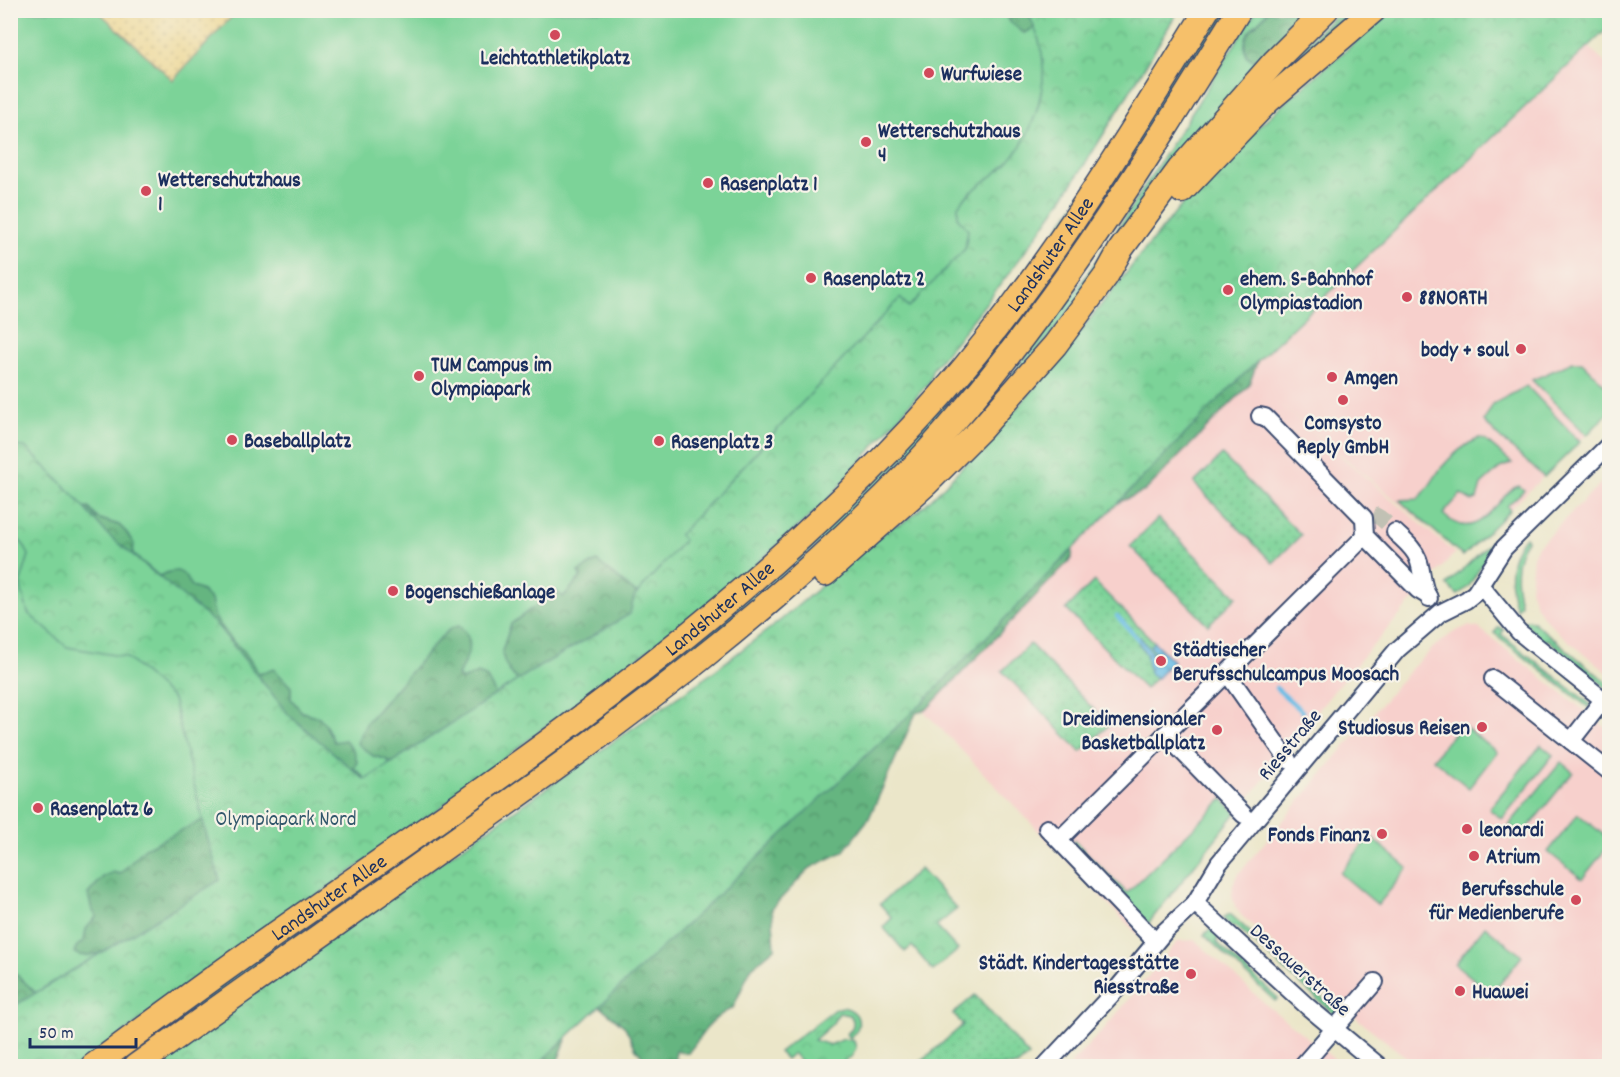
<svg xmlns="http://www.w3.org/2000/svg" width="1620" height="1077" font-family="Dekko,sans-serif">
<defs>
<pattern id="forest-crowns" width="20" height="18" patternUnits="userSpaceOnUse" patternTransform="scale(1.5)"><rect width="20" height="18" fill="#65b580"/><path d="M2 6a3 3 0 1 1 6 0M12 15a3 3 0 1 1 6 0" fill="none" stroke="#52946c"/></pattern>
<pattern id="sand-dots" width="8" height="8" patternUnits="userSpaceOnUse" patternTransform="scale(1.5)"><rect width="8" height="8" fill="#eeda9e"/><path d="M2 2h.1M6 6h.1" fill="none" stroke="#ccbb8a" stroke-width="1.8" stroke-linecap="round"/></pattern>
<pattern id="park-crowns" width="20" height="18" patternUnits="userSpaceOnUse" patternTransform="scale(1.5)"><rect width="20" height="18" fill="#7cd398"/><path d="M2 6a3 3 0 1 1 6 0M12 15a3 3 0 1 1 6 0" fill="none" stroke="#6bb585"/></pattern>
<pattern id="garden-dots" width="8" height="8" patternUnits="userSpaceOnUse" patternTransform="scale(1.5)"><rect width="8" height="8" fill="#7cd398"/><path d="M2 2h.1M6 6h.1" fill="none" stroke="#6bb585" stroke-width="1.8" stroke-linecap="round"/></pattern>
<pattern id="water-waves" width="16" height="10" patternUnits="userSpaceOnUse" patternTransform="scale(1.5)"><rect width="16" height="10" fill="#6abee6"/><path d="M0 5q4-4 8 0t8 0" fill="none" stroke="#569bbe"/></pattern>
</defs>
<rect width="100%" height="100%" fill="#f7f3e8"/>
<filter id="ink" filterUnits="userSpaceOnUse"><feTurbulence type="fractalNoise" baseFrequency=".0167" numOctaves="2"/><feDisplacementMap in="SourceGraphic" scale="12" xChannelSelector="R" yChannelSelector="G"/><feConvolveMatrix kernelMatrix="1 2 1 2 8 2 1 2 1" color-interpolation-filters="sRGB"/></filter>
<filter id="wash" filterUnits="userSpaceOnUse"><feTurbulence type="fractalNoise" baseFrequency=".008" numOctaves="4" result="noise"/><feDisplacementMap in="SourceGraphic" scale="24" xChannelSelector="R" yChannelSelector="G"/><feGaussianBlur stdDeviation="1.35" result="paint"/><feColorMatrix in="noise" values="0 0 0 0 0 0 0 0 0 0 0 0 0 0 0 0 0 1.4 0 .05"/><feComposite in="paint" operator="in"/></filter>
<g filter="url(#wash)">
<rect width="100%" height="100%" fill="#ebe6c9"/>
<g fill="#f7d0cc">
<path d="M1589,47L1609,67V412L1463,556L1270,396L1455,553L1345,677L1139,936L919,706L1244,374Z"/>
<path d="M1609,475V674L1559,633L1542,615L1536,606L1530,589L1533,556L1537,547Z"/>
<path d="M1468,626L1479,628L1609,730V1066H1417L1359,1020L1241,915L1235,906L1232,896L1233,885L1236,877L1326,769L1410,670L1435,646L1454,632Z"/>
<path d="M1195,940L1269,1007L1343,1066H1071L1072,1062L1103,1030L1178,941Z"/>
</g>
<g fill="#7cd398" stroke="#4c817b" stroke-width="1.5">
<path d="M10,11H1028L1057,27L1016,198L630,614L365,788L11,489Z"/>
<path d="M1218,11H1229L1188,78L1000,354L865,503L695,653L368,892L363,882L863,491Z"/>
<path d="M1256,11H1268C1255,28 1241,30 1246,55L1253,60L1268,57L1203,130L1177,163L1078,300L1009,387L943,456L915,481L914,477L958,429L969,425L1003,385L1072,296L1118,228Z"/>
<path d="M1573,362H1582L1609,389V412L1587,435L1532,380Z"/>
<path d="M1527,386L1580,442L1544,477L1497,435L1484,421L1493,404Z"/>
<path d="M1479,438L1486,441L1512,463L1500,468L1481,485L1477,499L1472,501L1461,494L1443,514C1473,544 1491,509 1513,488L1519,486L1524,490L1507,506L1510,510L1463,556L1399,500L1418,499C1429,489 1433,479 1441,468C1452,455 1464,445 1479,438Z"/>
<path d="M11,509L30,556L25,568L150,607L220,880L11,1008Z"/>
<path d="M1506,527L1507,532L1492,548L1469,586L1458,595L1447,585Z"/>
<path d="M1525,537L1527,540C1513,559 1515,582 1520,604L1516,609C1508,586 1507,556 1525,537Z"/>
<path d="M1528,620L1533,622L1609,684V690L1547,639L1543,643L1523,621Z"/>
<path d="M1499,627L1504,630L1501,634L1591,705L1589,708L1494,633Z"/>
<path d="M1461,724L1497,752L1469,788L1433,759Z"/>
<path d="M1541,745L1553,755L1502,819L1489,809Z"/>
<path d="M1561,762L1573,772L1522,835L1509,825Z"/>
<path d="M1223,799L1236,813L1147,925L1073,846L1074,840L1127,893Z"/>
<path d="M1578,814L1609,839V845L1582,879L1548,852Z"/>
<path d="M1370,836L1408,868L1378,905L1340,873Z"/>
<path d="M348,892L354,902L123,1066H104Z"/>
<path d="M1230,914L1339,1013L1336,1016L1237,927H1231L1223,918Z"/>
<path d="M1485,926L1522,956L1492,994L1455,964Z"/>
<path d="M1210,929L1219,937L1216,942L1278,998L1275,1001L1204,935Z"/>
</g>
<g fill="url(#forest-crowns)" stroke="#40726f" stroke-width="1.5">
<path d="M1004,11H1056L1055,18L1024,33L1010,22Z"/>
<path d="M1268,11H1314L1268,57L1253,60L1246,55C1241,30 1255,29 1268,11Z"/>
<path d="M1339,11H1363L1278,85L1270,78Z"/>
<path d="M1249,355L1257,363L1249,385L1145,491L1115,504L1073,547L1072,558L927,709L916,713L869,818L843,852L810,868L772,908L775,948L751,968L733,1008C708,1019 704,1034 688,1053L676,1051L675,1059L689,1066H651L636,1049L625,1027L596,1003L572,1025L556,1065L531,1050Z"/>
<path d="M22,488L80,507L89,508L97,518L119,525L126,532L134,544L133,554L159,576C177,568 182,568 192,587L202,591L211,600L215,618L234,643L244,651L259,674L274,669L291,687V699L302,712L319,717L325,724L334,742L345,740L354,751L357,762L354,768L365,778V788Z"/>
<path d="M597,561L646,601L651,610L526,689L510,672L504,661L502,651L511,624L556,591L563,597L581,577L578,572Z"/>
<path d="M459,626C479,643 466,656 458,676L462,680L478,673L487,678L500,702L397,766L385,759L373,756L357,743L367,722L440,638L451,628Z"/>
<path d="M213,815L237,871L106,953C92,952 82,960 74,952L77,946L84,941L86,929L97,916L92,910L88,894L103,877L113,872L120,874L145,848Z"/>
<path d="M11,969L38,995L11,1024Z"/>
</g>
<path fill="url(#sand-dots)" stroke="#84847e" stroke-width="1.5" d="M98,11H237L173,80Z"/>
<g fill="url(#park-crowns)" stroke="#4c817b" stroke-width="1.5">
<path d="M1028,11H1178C1143,70 1108,129 1070,187C1028,251 981,311 932,370L930,381L825,503L711,604L575,704L432,814L77,1066H11V1008L220,880L206,833L173,699L126,657L67,647L28,613L20,584L29,555L23,544L11,533V446L25,447L74,495L107,534L216,624L289,715L365,780L527,674L630,614L634,597L684,540L679,535L900,298L909,307L965,249L968,230L958,218V206C970,189 991,179 1006,164C1032,138 1048,90 1042,54C1040,38 1033,25 1028,11Z"/>
<path d="M1392,11H1609V27L1244,374L919,706L536,1066H148L709,675L782,619L892,526C896,525 901,525 904,522C931,503 959,469 982,446C1055,370 1114,284 1182,205C1245,132 1320,73 1392,11Z"/>
<path d="M920,869L957,909L936,926L958,950L933,971L912,946L905,952L883,927L892,918L880,904Z"/>
<path d="M843,1007C860,1011 864,1026 850,1038L847,1034C853,1028 856,1023 850,1015L839,1013L832,1024L814,1040L830,1045L844,1039L854,1041L856,1048L852,1056L839,1066H805L793,1053L786,1059L779,1052L835,1009Z"/>
</g>
<g fill="url(#garden-dots)" stroke="#4c817b" stroke-width="1.5">
<path d="M1222,455L1301,535L1273,563L1194,483Z"/>
<path d="M1158,518L1237,597L1208,625L1130,546Z"/>
<path d="M1094,581L1173,661L1145,689L1066,609Z"/>
<path d="M1030,644L1109,725L1081,752L1002,671Z"/>
<path d="M975,995L1029,1056L1017,1066H916L963,1025L953,1014Z"/>
</g>
<path fill="url(#water-waves)" stroke="#4276a2" stroke-width="1.5" d="M1140,637L1153,655L1156,653L1150,646L1154,642L1173,661L1157,678L1149,673L1146,654L1137,640Z"/>
<g fill="none" stroke-linecap="round" stroke-linejoin="round">
<g stroke="#6abee6" stroke-width="4.5">
<path d="M1117,616L1138,639"/>
<path d="M1276,688L1303,712"/>
</g>
</g>
</g>
<g filter="url(#ink)">
<g fill="none" stroke-linecap="round" stroke-linejoin="round">
<path stroke="#c1c1b4" stroke-width="16" stroke-dasharray="16 8" stroke-linecap="butt" d="M1351,519C1369,504 1383,519 1395,532"/>
<g stroke="#3a4a6e" stroke-width="20">
<g id="minor">
<path d="M1260,416L1265,417L1364,518L1365,536L1418,590L1428,596"/>
<path d="M1395,532C1403,540 1414,548 1418,559C1423,572 1421,586 1429,598"/>
<path d="M1481,586L1519,632L1610,705"/>
<path d="M1227,673L1288,760"/>
<path d="M1493,679L1571,741L1603,700"/>
<path d="M1165,734L1244,815"/>
<path d="M1571,741L1610,772"/>
<path d="M1047,828L1155,941"/>
<path d="M1059,840L1365,536"/>
<path d="M1195,903L1308,1007L1379,1066"/>
<path d="M1045,1066L1116,990L1165,931L1195,903L1219,863L1397,650L1440,613L1466,600L1475,593L1504,548L1610,444"/>
<path d="M1302,1066L1375,982"/>
</g>
</g>
<g stroke="#3a4a6e" stroke-width="27">
<g id="highway">
<path d="M1182,191L1268,101L1374,10"/>
<path d="M825,574L926,484L981,429L1025,379L1055,345L1106,276L1121,249L1179,170L1275,61L1326,10"/>
<path id="s1" d="M93,1066C143,1029 193,992 244,956C488,784 743,621 941,395C1044,277 1125,143 1207,10"/>
<path d="M136,1066C245,988 355,911 465,833C623,722 781,606 915,465C1043,328 1141,169 1239,10"/>
</g>
</g>
<use href="#minor" stroke="#fff" stroke-width="16"/>
<use href="#highway" stroke="#f6c06b" stroke-width="24"/>
</g>
</g>
<g fill="#d1495b" stroke="#f7f3e8" stroke-width="2">
<circle cx="555" cy="35" r="6"/>
<circle cx="929" cy="73" r="6"/>
<circle cx="866" cy="142" r="6"/>
<circle cx="708" cy="183" r="6"/>
<circle cx="146" cy="191" r="6"/>
<circle cx="811" cy="278" r="6"/>
<circle cx="1228" cy="290" r="6"/>
<circle cx="1407" cy="297" r="6"/>
<circle cx="1521" cy="349" r="6"/>
<circle cx="419" cy="376" r="6"/>
<circle cx="1332" cy="377" r="6"/>
<circle cx="1343" cy="400" r="6"/>
<circle cx="232" cy="440" r="6"/>
<circle cx="659" cy="441" r="6"/>
<circle cx="393" cy="591" r="6"/>
<circle cx="1161" cy="661" r="6"/>
<circle cx="1482" cy="727" r="6"/>
<circle cx="1217" cy="730" r="6"/>
<circle cx="38" cy="808" r="6"/>
<circle cx="1467" cy="829" r="6"/>
<circle cx="1382" cy="834" r="6"/>
<circle cx="1474" cy="856" r="6"/>
<circle cx="1576" cy="900" r="6"/>
<circle cx="1191" cy="974" r="6"/>
<circle cx="1460" cy="991" r="6"/>
</g>
<g text-anchor="middle" stroke-width="4.5" stroke-linejoin="round" paint-order="stroke">
<g font-size="21" font-weight="bold" fill="#1b2f5e" stroke="#f7f3e8" text-anchor="start">
<text x="555" y="64" text-anchor="middle">Leichtathletikplatz</text>
<text x="941" y="80">Wurfwiese</text>
<text x="878" y="137">Wetterschutzhaus<tspan x="878" dy="24">4</tspan></text>
<text x="158" y="186">Wetterschutzhaus<tspan x="158" dy="24">1</tspan></text>
<text x="720" y="190">Rasenplatz 1</text>
<text x="823" y="285">Rasenplatz 2</text>
<text x="1240" y="285">ehem. S-Bahnhof<tspan x="1240" dy="24">Olympiastadion</tspan></text>
<text x="1419" y="304">88NORTH</text>
<text x="1509" y="356" text-anchor="end">body + soul</text>
<text x="431" y="371">TUM Campus im<tspan x="431" dy="24">Olympiapark</tspan></text>
<text x="1344" y="384">Amgen</text>
<text x="1343" y="429" text-anchor="middle">Comsysto<tspan x="1343" dy="24">Reply GmbH</tspan></text>
<text x="244" y="447">Baseballplatz</text>
<text x="671" y="448">Rasenplatz 3</text>
<text x="405" y="598">Bogenschießanlage</text>
<text x="1173" y="656">Städtischer<tspan x="1173" dy="24">Berufsschulcampus Moosach</tspan></text>
<text x="1205" y="725" text-anchor="end">Dreidimensionaler<tspan x="1205" dy="24">Basketballplatz</tspan></text>
<text x="1470" y="734" text-anchor="end">Studiosus Reisen</text>
<text x="50" y="815">Rasenplatz 6</text>
<text x="1479" y="836">leonardi</text>
<text x="1370" y="841" text-anchor="end">Fonds Finanz</text>
<text x="1486" y="863">Atrium</text>
<text x="1564" y="895" text-anchor="end">Berufsschule<tspan x="1564" dy="24">für Medienberufe</tspan></text>
<text x="1179" y="969" text-anchor="end">Städt. Kindertagesstätte<tspan x="1179" dy="24">Riesstraße</tspan></text>
<text x="1472" y="998">Huawei</text>
</g>
<g font-size="21" fill="#1b2f5e" stroke="#f7f3e8">
<text dy="7" stroke="none"><textPath href="#s1" startOffset="1262">Landshuter Allee</textPath></text>
<text dy="7" stroke="none"><textPath href="#s1" startOffset="776">Landshuter Allee</textPath></text>
<text transform="translate(1289 744) rotate(-50)" y="7">Riesstraße</text>
<text dy="7" stroke="none"><textPath href="#s1" startOffset="290">Landshuter Allee</textPath></text>
<text transform="translate(1301 969) rotate(42)" y="7">Dessauerstraße</text>
</g>
<g font-size="21" fill="#33586c" stroke="#f7f3e8">
<text x="286" y="825">Olympiapark Nord</text>
</g>
</g>
<rect width="1620" height="1077" fill="none" stroke="#f7f3e8" stroke-width="36"/>
<path d="M30 1038v9h106v-9" fill="none" stroke="#1b2f5e" stroke-width="3"/>
<text x="39" y="1038" font-size="18" fill="#1b2f5e" stroke="#f7f3e8" stroke-width="4.5" paint-order="stroke">50 m</text>
</svg>
